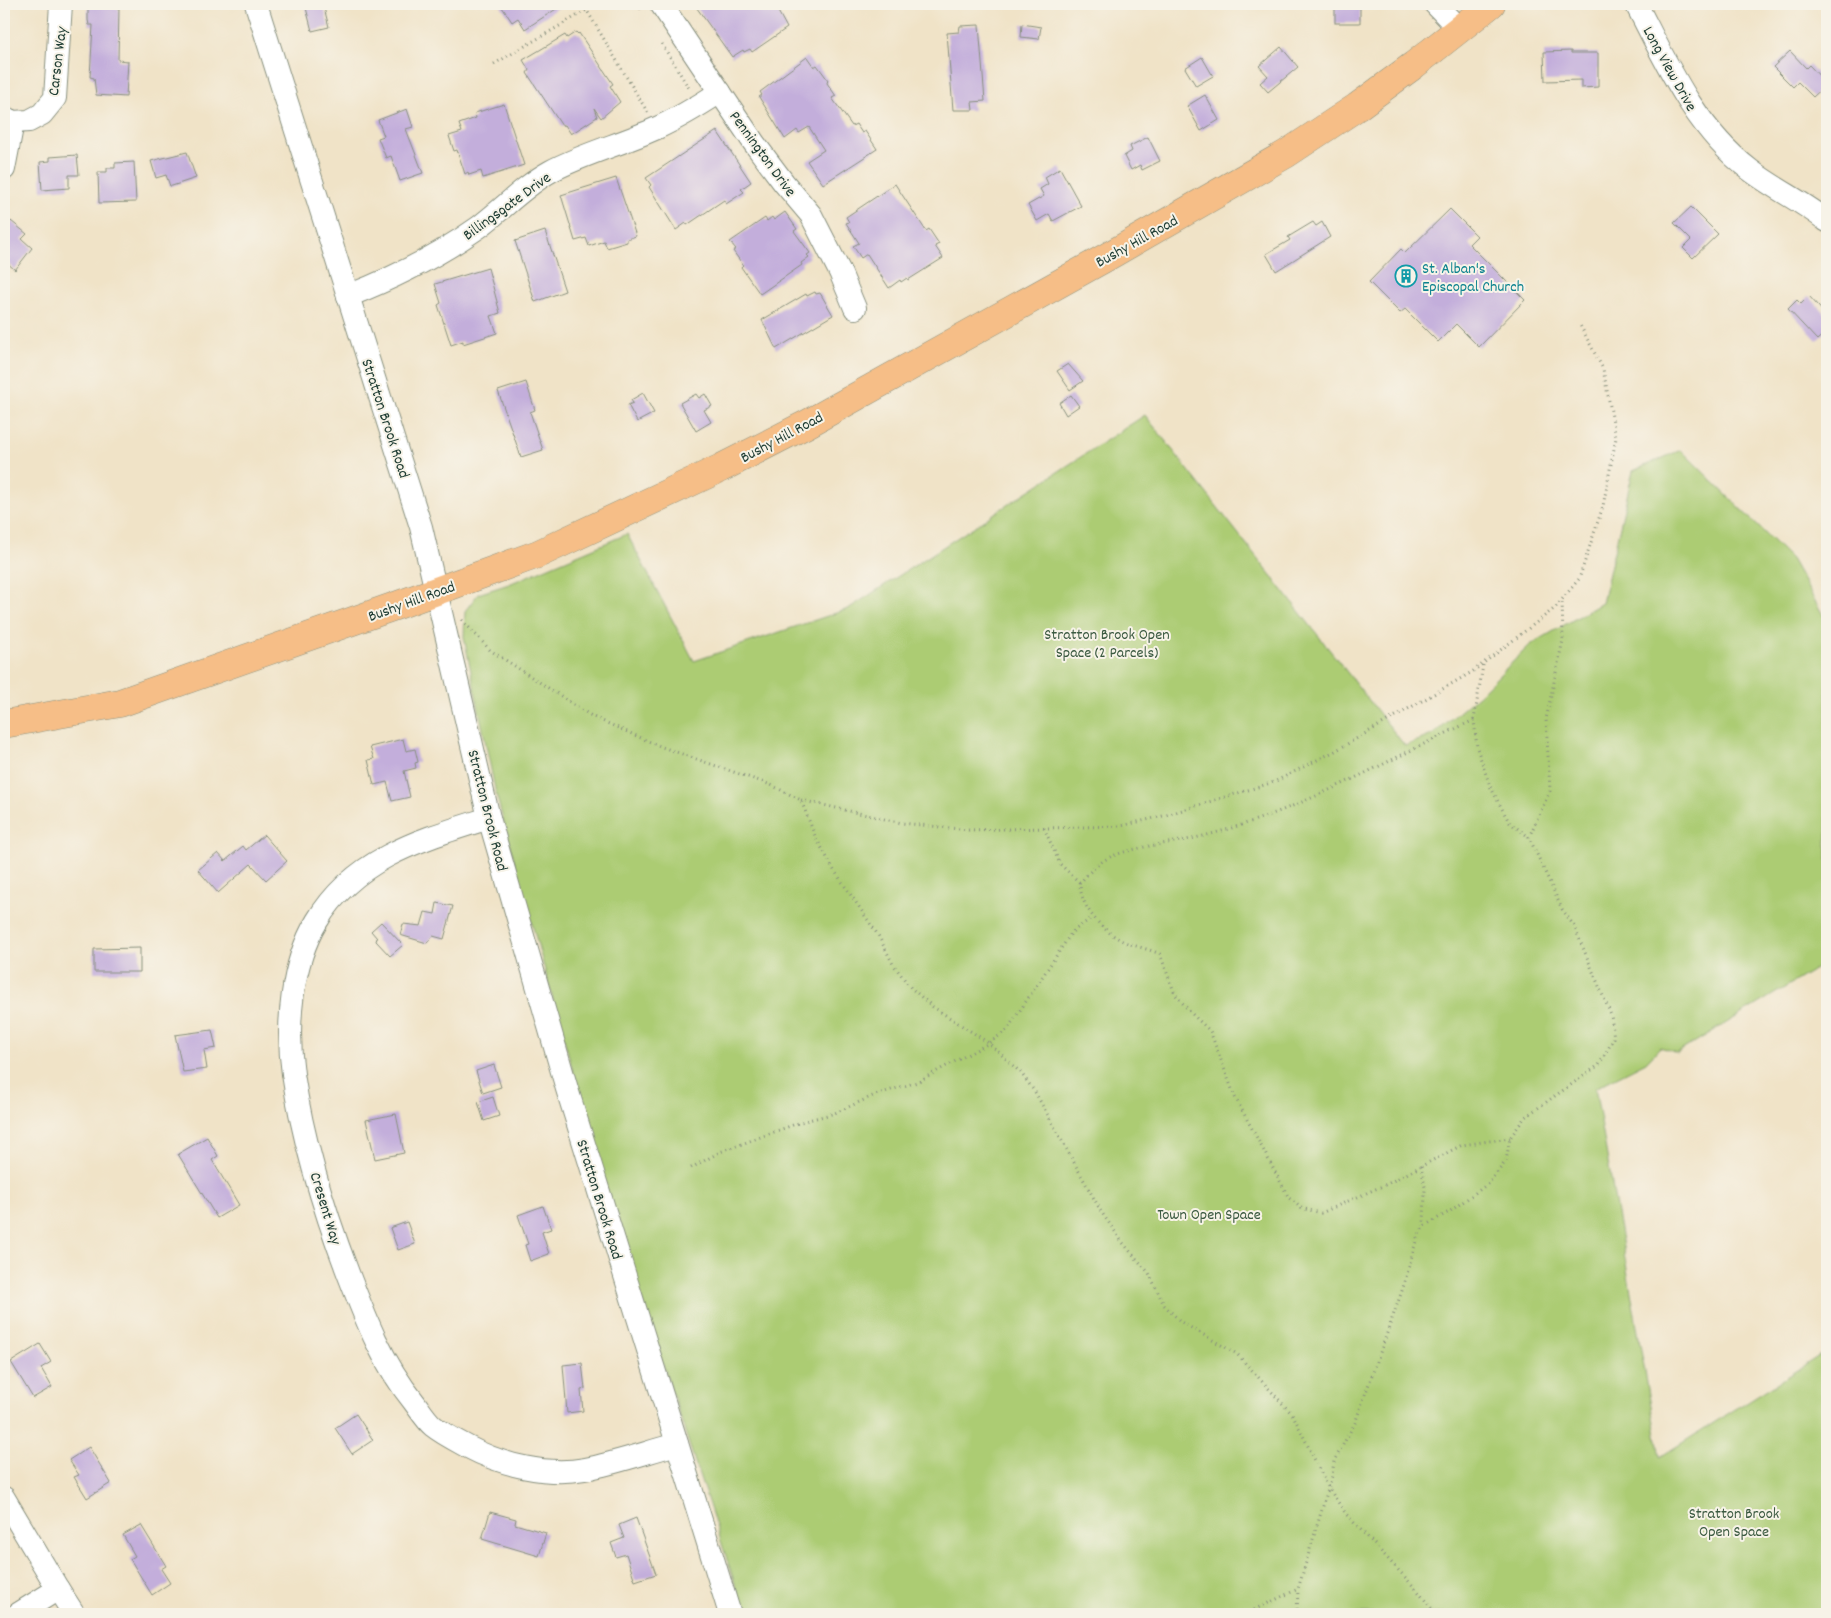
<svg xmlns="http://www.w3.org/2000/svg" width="1831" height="1618" font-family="Dekko,sans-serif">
<rect width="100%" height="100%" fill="#f7f3e8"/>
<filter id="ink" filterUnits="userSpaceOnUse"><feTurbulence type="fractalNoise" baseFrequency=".02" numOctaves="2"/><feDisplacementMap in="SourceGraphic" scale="10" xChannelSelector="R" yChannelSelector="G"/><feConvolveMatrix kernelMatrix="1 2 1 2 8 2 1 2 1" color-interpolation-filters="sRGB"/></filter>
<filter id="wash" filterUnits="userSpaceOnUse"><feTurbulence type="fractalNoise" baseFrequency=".0096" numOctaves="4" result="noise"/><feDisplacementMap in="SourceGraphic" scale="20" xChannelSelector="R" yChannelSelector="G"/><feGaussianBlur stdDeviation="1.12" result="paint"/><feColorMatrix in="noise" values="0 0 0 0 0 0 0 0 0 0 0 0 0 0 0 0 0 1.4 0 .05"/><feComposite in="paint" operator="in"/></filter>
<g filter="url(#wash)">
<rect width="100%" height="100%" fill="#f0e3c7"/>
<path fill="#accc73" stroke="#668454" d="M1145,415L1405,746L1432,735L1478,696L1530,645L1602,603L1633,471L1681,450L1791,559L1827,622V962L1677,1053L1660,1047L1646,1062L1595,1088L1660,1457L1827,1351V1614H745L609,1201L496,794L464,637L465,611L478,594L509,584L627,534L694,661L848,609Z"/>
<g id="blocks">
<g fill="#c3aedb">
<path d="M88,4H107V8H119L118,60L128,61L126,97L96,95L94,78L90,77L93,25H89L88,20Z"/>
<path d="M305,4H323L329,27L312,31Z"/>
<path d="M500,4H564L525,29L518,18L512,22Z"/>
<path d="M694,4H774L787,28L752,52L750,49L744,52L743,50L732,57Z"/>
<rect x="1335" y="4" width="25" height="19"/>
<path d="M1022,24L1041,27L1039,39L1021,37Z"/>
<path d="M979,25L985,101L972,102L973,110H953L947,33L959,32L960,26Z"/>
<path d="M576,32L578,34L579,33L613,84L610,86L620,102L601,118L594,108L597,117L571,134L565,125L562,126L527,73L529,70L523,60L565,35L567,38Z"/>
<path d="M1281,47L1298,67L1268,92L1260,83L1268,76L1259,66Z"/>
<path d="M1571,51V53H1598V87L1581,88V80L1545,81L1544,52Z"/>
<path d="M1790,51L1806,68L1809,65L1827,84L1813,97L1798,82L1793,87L1773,67Z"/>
<path d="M807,57L814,67L817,65L828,80L827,83L836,96L832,98L852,126L856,124L862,133L865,131L877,149L823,184L807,161L824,150L809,127L799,133L797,130L785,139L759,97L762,95L760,92Z"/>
<path d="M1202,57L1213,76L1196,86L1185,68Z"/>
<path d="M1205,95L1219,120L1201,131L1187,106Z"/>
<path d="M504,104L524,165L483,178L481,171L469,175L468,172L465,174L457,150L454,151L449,136L462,132L459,124L476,118L475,113Z"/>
<path d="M407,109L413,127L406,129L423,173L400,181L391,156L386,158L378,138L384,136L378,120Z"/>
<path d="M717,131L751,182L741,189L744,192L726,204L724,200L687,225L686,223L676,230L649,187L651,185L646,178Z"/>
<path d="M1148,137L1160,161L1142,170L1140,165L1131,170L1124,156L1132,151L1130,146Z"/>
<path d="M187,152L196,178L172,186H170L166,175L156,178L151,161Z"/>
<path d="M77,155L79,175H69V188L42,190L40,162L50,161V157Z"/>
<path d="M134,162L136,202L99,203L98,172H107V168H115V163Z"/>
<path d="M1060,168L1081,206L1053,221L1049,214L1037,221L1028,205L1044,196L1040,189L1048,184L1045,177Z"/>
<path d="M616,178L636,236L627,239V242L607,248L604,241L589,246L586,238L575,241L561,195Z"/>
<path d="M895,184L926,231L929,229L939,244L935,246L943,258L908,280L907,278L901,282L900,280L889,288L867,254L861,258L853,246L859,243L846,223L849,222L846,217Z"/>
<path d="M1691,207L1718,234L1693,258L1683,248L1691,240L1674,223Z"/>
<path d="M1450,209L1477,236L1469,244L1525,300L1479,347L1456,324L1438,342L1405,309L1400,313L1369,282L1401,249L1405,253Z"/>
<path d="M785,212L797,229L794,231L810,253L807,255L809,257L801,263L802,265L760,294L741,267L743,265L733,251L736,249L730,242L765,218L767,221L772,217L774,220Z"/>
<path d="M11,221L27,234L22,239L32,248L15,270L4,260V230Z"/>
<path d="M1313,222L1316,226L1322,222L1330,237L1276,271L1266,254L1290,240L1288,237Z"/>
<path d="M545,231L565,291L535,302L515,241Z"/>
<path d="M488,268L500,313L491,316L497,333L463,344V341L451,345L438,305L441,303L435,284Z"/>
<path d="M815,292L816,294L820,293L833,315L776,349L762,320L806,294L807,296Z"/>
<path d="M1809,296L1827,316V331L1817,340L1788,309L1797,300L1801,304Z"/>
<path d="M1068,364L1083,381L1070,390L1057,371Z"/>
<path d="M526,382L535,410L530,412L543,450L521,457L498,391Z"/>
<path d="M643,393L654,413L637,422L628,405L633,403L631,400Z"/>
<path d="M696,394L699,398L705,394L712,406L704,410L711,422L696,431L680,403Z"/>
<path d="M1071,395L1079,406L1066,415L1059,403Z"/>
<path d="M403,739L406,751L415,749L418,762L415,763L416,768L404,771L410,797L392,801L387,782L374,785L368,760L374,759L370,747Z"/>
<path d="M264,835L287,861L266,880L251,864L218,893L198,870L218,853L225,861L243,846L246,850Z"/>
<path d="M437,903L453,906L444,939L433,936L427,943L400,935L403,924L421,926L425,912L435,914Z"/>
<path d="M381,922L403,945L390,956L376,941L377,938L371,931Z"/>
<path d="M140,948V972H94V949Z"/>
<path d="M212,1030L216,1048L204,1050L207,1069L183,1072L175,1035Z"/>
<path d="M494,1065L501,1087L483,1093L476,1071Z"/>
<path d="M493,1097L499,1116L484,1121L478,1102Z"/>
<path d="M396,1114L404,1153L375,1159L366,1120Z"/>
<path d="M207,1137L218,1156L212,1160L239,1205L217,1218L178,1154Z"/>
<path d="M543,1206L551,1229L542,1232L549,1254L530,1261L525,1245L528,1244L518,1215Z"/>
<path d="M407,1222L415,1244L398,1250L390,1228Z"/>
<path d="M40,1344L51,1362L41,1368L52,1387L33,1398L11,1362Z"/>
<path d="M582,1363L585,1389L581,1390L583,1411L567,1413L563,1365Z"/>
<path d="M356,1414L373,1440L352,1454L335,1428Z"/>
<path d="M89,1447L111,1483L87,1498L74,1477L79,1475L69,1460Z"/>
<path d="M490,1512L516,1519L515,1524L546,1533L539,1556L482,1539Z"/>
<path d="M636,1518L656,1574L635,1581L626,1554L616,1557L611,1543L624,1538L619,1525Z"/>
<path d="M141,1525L166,1566L161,1569L170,1583L152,1595L130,1559L135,1556L123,1535Z"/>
</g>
</g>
</g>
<g filter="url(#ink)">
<use href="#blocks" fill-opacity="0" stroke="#88907e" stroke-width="1"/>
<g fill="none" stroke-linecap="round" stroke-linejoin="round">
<g stroke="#88907e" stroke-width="24">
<g id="minor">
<path d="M256,4L421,527L489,818L567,1089L730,1614"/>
<path d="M661,4L754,143L784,183L811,215L840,272L855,308"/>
<path d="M1435,4L1460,30"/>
<path d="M1636,4C1667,64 1695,128 1750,170C1775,189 1803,202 1827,221"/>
<path d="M4,117L13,122L29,121L42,114L55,98L61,4"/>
<path d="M4,169L13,122"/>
<path d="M348,296C394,278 438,256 479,227C503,209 524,186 551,171C585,153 622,144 657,128C679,118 700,105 720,92"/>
<path d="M489,818C423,839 355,857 317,921C291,964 286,1026 293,1074C303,1141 324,1210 348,1273C366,1320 382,1362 414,1402C420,1410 426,1420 433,1426C443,1434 457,1441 468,1447C502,1465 547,1476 585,1469C616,1463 647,1452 677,1444"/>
<path d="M4,1498L58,1589L18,1614"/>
<path d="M58,1589L74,1614"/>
</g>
</g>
<g stroke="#88907e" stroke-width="29">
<path id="major" d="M4,724L120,703L398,605L538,554L721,468L807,424L1105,258L1286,154L1357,107L1414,65L1491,4"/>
</g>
<g stroke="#88907e" stroke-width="3" stroke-dasharray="1 4" stroke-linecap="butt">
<path d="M583,4L648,113"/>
<path d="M638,4L642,11"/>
<path d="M662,44L690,90"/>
<path d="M494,64L587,10"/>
<path d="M462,620L490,650L593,717L662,747L771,785L801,800L815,836L834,870L878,935L893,964L911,988L933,1007L989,1043L1021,1073L1035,1092L1102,1213L1123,1243L1149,1273L1164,1305L1181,1322L1237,1354L1293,1415L1328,1487L1346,1514L1417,1590L1436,1614"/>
<path d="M1483,665L1474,720L1477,748L1490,786L1509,822L1529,837"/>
<path d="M1474,720C1379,764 1289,818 1186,840C1163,844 1137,847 1115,855C1102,859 1088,873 1080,883C1080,906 1100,928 1119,939C1131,946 1147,948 1160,954L1175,994L1191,1013L1210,1031L1235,1097L1289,1198L1301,1208L1321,1213L1387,1184L1462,1145L1510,1138"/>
<path d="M801,800L902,823L969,830L1121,826L1163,816L1274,782L1335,751L1472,672L1555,608L1579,579L1603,506L1616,438L1603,369L1580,325"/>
<path d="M1044,828L1060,864L1080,883"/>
<path d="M1421,1166L1425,1187L1424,1226"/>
<path d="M691,1168L720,1152L801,1122L835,1113L875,1095L917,1082L989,1043L1007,1030L1072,932L1093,917"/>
<path d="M1245,1614L1298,1589L1332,1476L1334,1461L1355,1423L1403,1288L1417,1238L1424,1226L1449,1212L1489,1183L1506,1161L1510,1138L1525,1117L1599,1065L1614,1038L1611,1015L1574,926L1562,909L1529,837L1550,791L1546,719L1563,640L1562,599"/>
<path d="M1297,1614L1298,1589"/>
</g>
<use href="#minor" stroke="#fff" stroke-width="22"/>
<use href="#major" stroke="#f6be87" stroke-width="28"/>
</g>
</g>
<defs>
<g id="building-ring" transform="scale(1.125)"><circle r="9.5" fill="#f7f3e8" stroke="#0f9aa8" stroke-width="1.5"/><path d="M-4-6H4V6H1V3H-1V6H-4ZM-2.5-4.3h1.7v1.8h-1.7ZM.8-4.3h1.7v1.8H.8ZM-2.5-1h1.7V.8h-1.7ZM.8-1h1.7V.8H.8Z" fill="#0f9aa8"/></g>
</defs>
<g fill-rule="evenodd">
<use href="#building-ring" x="1406" y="276"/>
</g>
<g text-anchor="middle" stroke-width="4" stroke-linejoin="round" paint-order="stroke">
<g font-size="16" fill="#1f3d34" stroke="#f7f3e8">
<text transform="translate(56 61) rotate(-83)" y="6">Carson Way</text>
<text transform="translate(1671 68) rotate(61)" y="6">Long View Drive</text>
<text transform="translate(764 153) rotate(54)" y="6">Pennington Drive</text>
<text transform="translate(506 205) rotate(-36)" y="6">Billingsgate Drive</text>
<text transform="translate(1136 240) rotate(-29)" y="6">Bushy Hill Road</text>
<text transform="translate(387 418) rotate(72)" y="6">Stratton Brook Road</text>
<text transform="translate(781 436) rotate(-28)" y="6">Bushy Hill Road</text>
<text transform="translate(411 600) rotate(-20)" y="6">Bushy Hill Road</text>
<text transform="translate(489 810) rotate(76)" y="6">Stratton Brook Road</text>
<text transform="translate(601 1199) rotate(73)" y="6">Stratton Brook Road</text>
<text transform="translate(327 1208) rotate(73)" y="6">Cresent Way</text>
</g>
<g font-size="16" fill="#0d838f" stroke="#f7f3e8" text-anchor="start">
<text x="1422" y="273">St. Alban's<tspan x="1422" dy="18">Episcopal Church</tspan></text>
</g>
<g font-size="16" fill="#3b5a41" stroke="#f7f3e8">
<text x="1107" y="639">Stratton Brook Open<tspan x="1107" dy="18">Space (2 Parcels)</tspan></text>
<text x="1209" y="1219">Town Open Space</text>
<text x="1734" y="1518">Stratton Brook<tspan x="1734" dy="18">Open Space</tspan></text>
</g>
</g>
<rect width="1831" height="1618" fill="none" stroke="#f7f3e8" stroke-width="20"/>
</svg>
